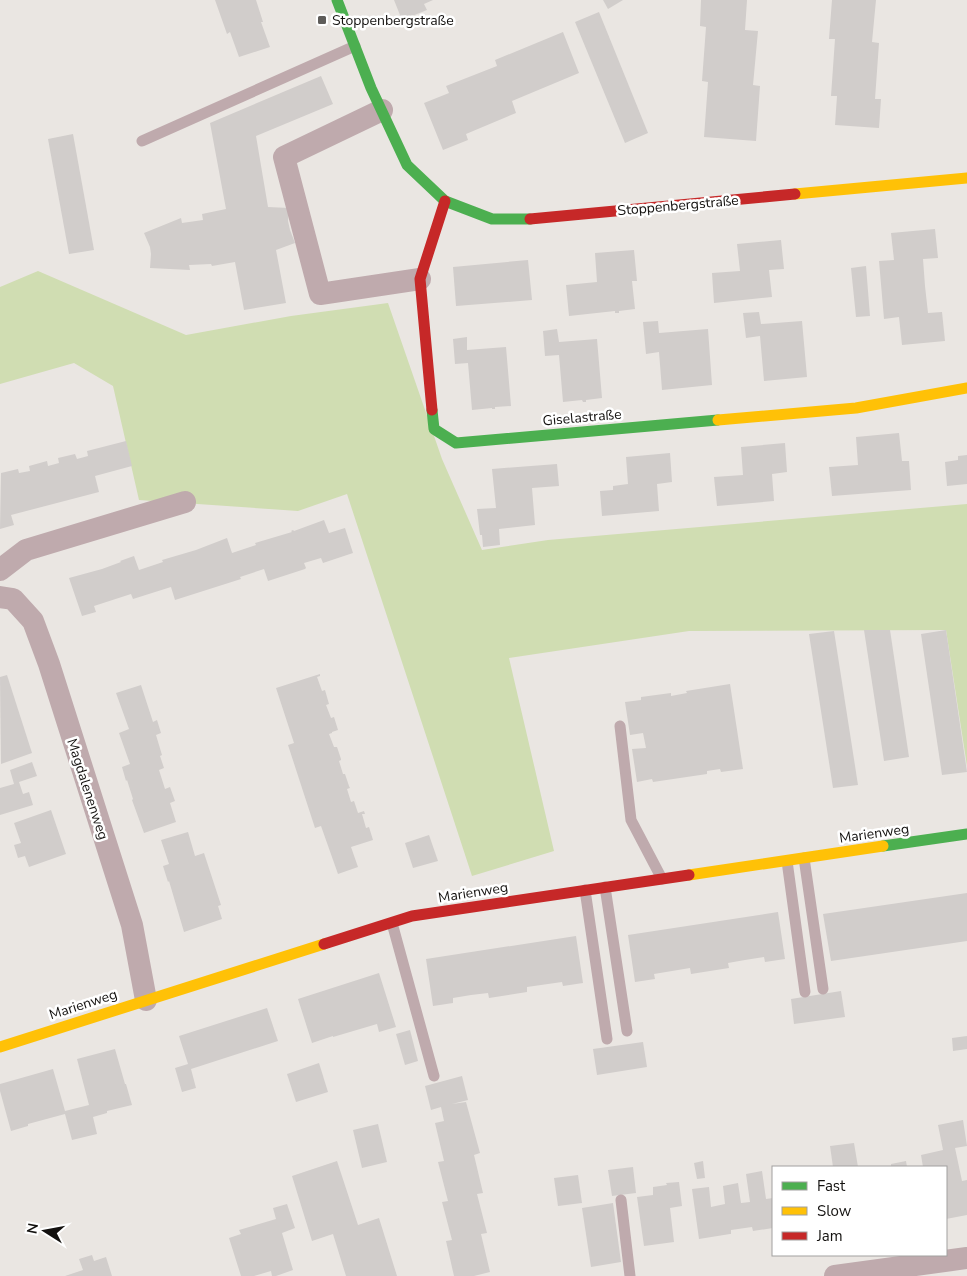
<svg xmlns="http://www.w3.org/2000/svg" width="967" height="1276" font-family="'Nunito Sans',sans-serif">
<rect width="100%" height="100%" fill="#eae6e2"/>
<path fill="#d0ddb2" d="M38,271L186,335L291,316L388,303L442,459L482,550L548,540L967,504V766L946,630L689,631L509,658L554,851L472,876L347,494L298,511L139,500L113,386L74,363L0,384V287Z"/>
<g fill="#d1cdcb">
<path d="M215,0H256L263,22H261L270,47L239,57L230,32L227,34Z"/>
<path d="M394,0H433L424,4L427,10L402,20Z"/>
<path d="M603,0H623L608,9Z"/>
<path d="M701,0H747L745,30L758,31L753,85L760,86L756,141L704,137L708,82L702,81L706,27L700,26Z"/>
<path d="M832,0H876L872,42L879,43L875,99H881L879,128L835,125L837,96H831L835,39H829Z"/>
<path d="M599,12L648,133L625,143L575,22Z"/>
<path d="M563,32L579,73L512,101L516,113L466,134L468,140L443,150L424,103L449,93L446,86L497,66L495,60Z"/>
<path d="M321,76L333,104L256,136L268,207L289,208L288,221L290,230L295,243L276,250L286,303L244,310L235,262L212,266L211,264L189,265L190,270L150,268L151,254L150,247L144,233L181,218L182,223L203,220L202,214L226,209L210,123Z"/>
<path d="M73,134L94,250L69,254L48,139Z"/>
<path d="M935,229L938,258L923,259L925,286L928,313L942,312L945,341L902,345L899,317L884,319L879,261L894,260L891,233Z"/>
<path d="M781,240L784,269L769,270L772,297L714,303L712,273L740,271L737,244Z"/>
<path d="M634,250L637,281H632L635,309L619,311V313H615V311L569,316L566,285L597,282L595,253Z"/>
<path d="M528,260L532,300L456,306L453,267Z"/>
<path d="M866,266L870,316L856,317L851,268Z"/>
<path d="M759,312L761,324L802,321L807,377L764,381L760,336L746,338L743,313Z"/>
<path d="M658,321L659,333L708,329L712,385L662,390L659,352L646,354L643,322Z"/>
<path d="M557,329L559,342L597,339L602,398L586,400V402H583L582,400L563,402L559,355L545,356L543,331Z"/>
<path d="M467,337V350L506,347L511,406L495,407V409H492V408L472,410L468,363L455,364L453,339Z"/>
<path d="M899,433L902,461H909L911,490L832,496L829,467L858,465L856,437Z"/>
<path d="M126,441L132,466L95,476L99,492L11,515L14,525L0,529L1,473L18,469L19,473L30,471L29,466L47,461L48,466L59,463L58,458L75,454L77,459L88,456L87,451Z"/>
<path d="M785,443L787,472L772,474L774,501L717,506L714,477L743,475L741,447Z"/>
<path d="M670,453L672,482L657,484L659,511L602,516L600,491L613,490V486L628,484L626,457Z"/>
<path d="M967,455V484L947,486L945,462L958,460V456Z"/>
<path d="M557,464L559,486L532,488L535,525L499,529L500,545L483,547L482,535H480L477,509L496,508L492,469Z"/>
<path d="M324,520L329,533L345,528L353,553L323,563L321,558L304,563L306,568L305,569L268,581L264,569L240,577L241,579L175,600L171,587L133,599L131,594L94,606L96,612L82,616L69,578L102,569L121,562L120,561L134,556L139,570L163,562L162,560L196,550L227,538L232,553L256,545L255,543L292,532L291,531L293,530L294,531Z"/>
<path d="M864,630H890L909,757L884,761Z"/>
<path d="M946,630L967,772L942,775L921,634Z"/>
<path d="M834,631L858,785L833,788L809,634Z"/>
<path d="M320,674V676L317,677L322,691L325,690L329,704L326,705L331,718L334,717L338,730L332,732V733L329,734L334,747H337L341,759V760L339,761L343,774H345L349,786L350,788L347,789L351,802L354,801L358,813L364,811L365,814H362L366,828L369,827L373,840L351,847L358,867L338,874L321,826L315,828L288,745L294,743L276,688Z"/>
<path d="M7,675L32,753L1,764L0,677Z"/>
<path d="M730,684L743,769L721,772L720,769L707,771V774L653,782L652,779L637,782L632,749L646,748L643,733L630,735L625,702L641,700V697L671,693V696L687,693L686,691Z"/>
<path d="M141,685L153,722L157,720L161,733L156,735L162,755L160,756L164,768L159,770L165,789L170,787L175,801L170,803L176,822L144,833L132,800L133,799L127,780L126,781L122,767L130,764L119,733L129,729L116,693Z"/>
<path d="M32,762L37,776L19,782L23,794L29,792L33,805L0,815V788L14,784L10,770Z"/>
<path d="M51,810L66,854L29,867L25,856L18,858L14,845L21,843L14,823Z"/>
<path d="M188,832L195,856L204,853L221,905L218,906L222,919L184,932L169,881L168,882L163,866L169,864L161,840Z"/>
<path d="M429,835L438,861L413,868L405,843Z"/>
<path d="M967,893V941L831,961L823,914Z"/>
<path d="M778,912L785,959L765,962L764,957L745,960L728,963L729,968L691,974L690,968L654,974L655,979L635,982L628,935Z"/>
<path d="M576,936L583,983L563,986L562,982L527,987V992L489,998L488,993L471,995L453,998V1003L433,1006L426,959Z"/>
<path d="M379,973L396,1027L379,1032L377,1024L333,1037V1036L312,1043L298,999Z"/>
<path d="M841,991L845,1017L794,1024L791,999Z"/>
<path d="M267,1008L278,1041L191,1069L196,1088L182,1092L175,1068L188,1064L179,1036Z"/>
<path d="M410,1030L418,1061L405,1065L396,1034Z"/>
<path d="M967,1036V1049L953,1051L952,1038Z"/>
<path d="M643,1042L647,1067L597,1075L593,1049Z"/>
<path d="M115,1049L125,1084H126L132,1105L107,1111V1113L93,1117L97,1134L72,1140L65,1114L28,1124V1126L11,1131L0,1091V1084L53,1069L65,1111L89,1105L77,1059Z"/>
<path d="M319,1063L328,1092L296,1102L287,1074Z"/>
<path d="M462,1076L468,1100L452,1104L466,1102L480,1153L474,1155L483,1193L477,1194L487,1233L481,1234L490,1272L474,1276H454L446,1241L452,1240L442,1202L448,1201L438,1162L444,1161L435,1123L444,1121L441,1107L431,1110L425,1086Z"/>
<path d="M963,1120L967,1146L955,1148L962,1181L967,1180V1215L946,1219V1167H923L921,1155L943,1150L938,1125Z"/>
<path d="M378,1124L387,1162L362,1168L353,1130Z"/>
<path d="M854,1143L858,1167H833L830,1146Z"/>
<path d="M337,1161L358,1225L379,1218L397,1276H346L333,1234L312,1241L292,1176Z"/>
<path d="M703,1161L705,1178L697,1179L694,1163Z"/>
<path d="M906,1161L907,1167H891V1164Z"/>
<path d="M633,1167L636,1193L612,1196L608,1170Z"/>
<path d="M762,1171L766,1199L773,1198V1228L753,1231L752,1227L731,1230V1234H730L699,1239L692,1189L709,1187L711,1207L725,1204L723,1186L738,1183L741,1203L750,1202L746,1174Z"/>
<path d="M578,1175L582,1203L558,1206L554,1178Z"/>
<path d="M679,1182L682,1206L670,1208L674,1242L644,1246L637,1197L653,1195V1187L667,1185L666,1183Z"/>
<path d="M613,1203L621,1262L591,1267L582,1208Z"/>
<path d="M287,1204L295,1228L282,1233L293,1270L276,1276H272L271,1271L254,1276H241L229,1238L241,1234L239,1230L276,1219L273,1208Z"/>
<path d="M92,1255L94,1261L106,1257L112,1276H65L83,1270L79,1259Z"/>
</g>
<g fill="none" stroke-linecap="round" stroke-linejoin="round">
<g stroke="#bfaaad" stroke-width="11">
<path d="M142,141L355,46"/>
<path d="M620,726L631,820L662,879"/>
<path d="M804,858L823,989"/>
<path d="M787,861L805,992"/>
<path d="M605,887L627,1031"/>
<path d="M585,890L607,1039"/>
<path d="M392,923L434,1076"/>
<path d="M621,1200L630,1276"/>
</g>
<g stroke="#bfaaad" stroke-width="22">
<path d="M382,110L284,157L320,294L420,279"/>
<path d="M0,570L26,550L185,502"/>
<path d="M0,597L13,599L33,621L49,664L132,925L146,1000"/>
<path d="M835,1276L967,1258"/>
</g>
<g stroke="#4caf50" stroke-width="11">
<path d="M337,0L371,88L407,165L445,201L492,219H530"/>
<path d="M432,410L434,429L456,443L718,420"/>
<path d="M883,846L967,834"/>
</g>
<g stroke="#ffc107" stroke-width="11">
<path d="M795,194L967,178"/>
<path d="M718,420L856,408L967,388"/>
<path d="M689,875L883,846"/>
<path d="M0,1047L324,944"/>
</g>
<g stroke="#c62828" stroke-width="11">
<path d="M530,219L795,194"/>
<path d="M432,410L420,279L445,201"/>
<path d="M324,944L412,916L689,875"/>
</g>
</g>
<rect fill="#5e5c59" stroke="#fff" stroke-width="2" x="317" y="15" width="10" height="10" rx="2.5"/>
<g text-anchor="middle" stroke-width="5" stroke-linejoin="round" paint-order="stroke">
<g font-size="14" fill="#13110f" stroke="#fff" text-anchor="start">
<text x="332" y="25">Stoppenbergstraße</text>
</g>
<g font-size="14" fill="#13110f" stroke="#fff">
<text transform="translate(678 205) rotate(-5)" y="5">Stoppenbergstraße</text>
<text transform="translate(582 417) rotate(-5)" y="5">Giselastraße</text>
<text transform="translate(88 789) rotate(72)" y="5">Magdalenenweg</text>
<text transform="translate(874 833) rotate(-8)" y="5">Marienweg</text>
<text transform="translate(473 892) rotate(-9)" y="5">Marienweg</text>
<text transform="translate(83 1004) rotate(-18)" y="5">Marienweg</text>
</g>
</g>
<rect x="772" y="1166" width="175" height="90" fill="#ffffff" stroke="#a1a09f"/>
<rect x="782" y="1182" width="25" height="8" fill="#4caf50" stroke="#a1a09f"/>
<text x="817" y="1191" font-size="15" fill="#13110f">Fast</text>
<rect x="782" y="1207" width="25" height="8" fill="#ffc107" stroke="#a1a09f"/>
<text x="817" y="1216" font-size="15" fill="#13110f">Slow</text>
<rect x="782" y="1232" width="25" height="8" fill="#c62828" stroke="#a1a09f"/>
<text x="817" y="1241" font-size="15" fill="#13110f">Jam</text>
<g transform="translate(45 1231) rotate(281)" stroke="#ffffff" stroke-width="4" paint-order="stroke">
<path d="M0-4L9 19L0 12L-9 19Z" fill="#13110f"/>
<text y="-8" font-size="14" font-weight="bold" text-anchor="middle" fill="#13110f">N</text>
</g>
</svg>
